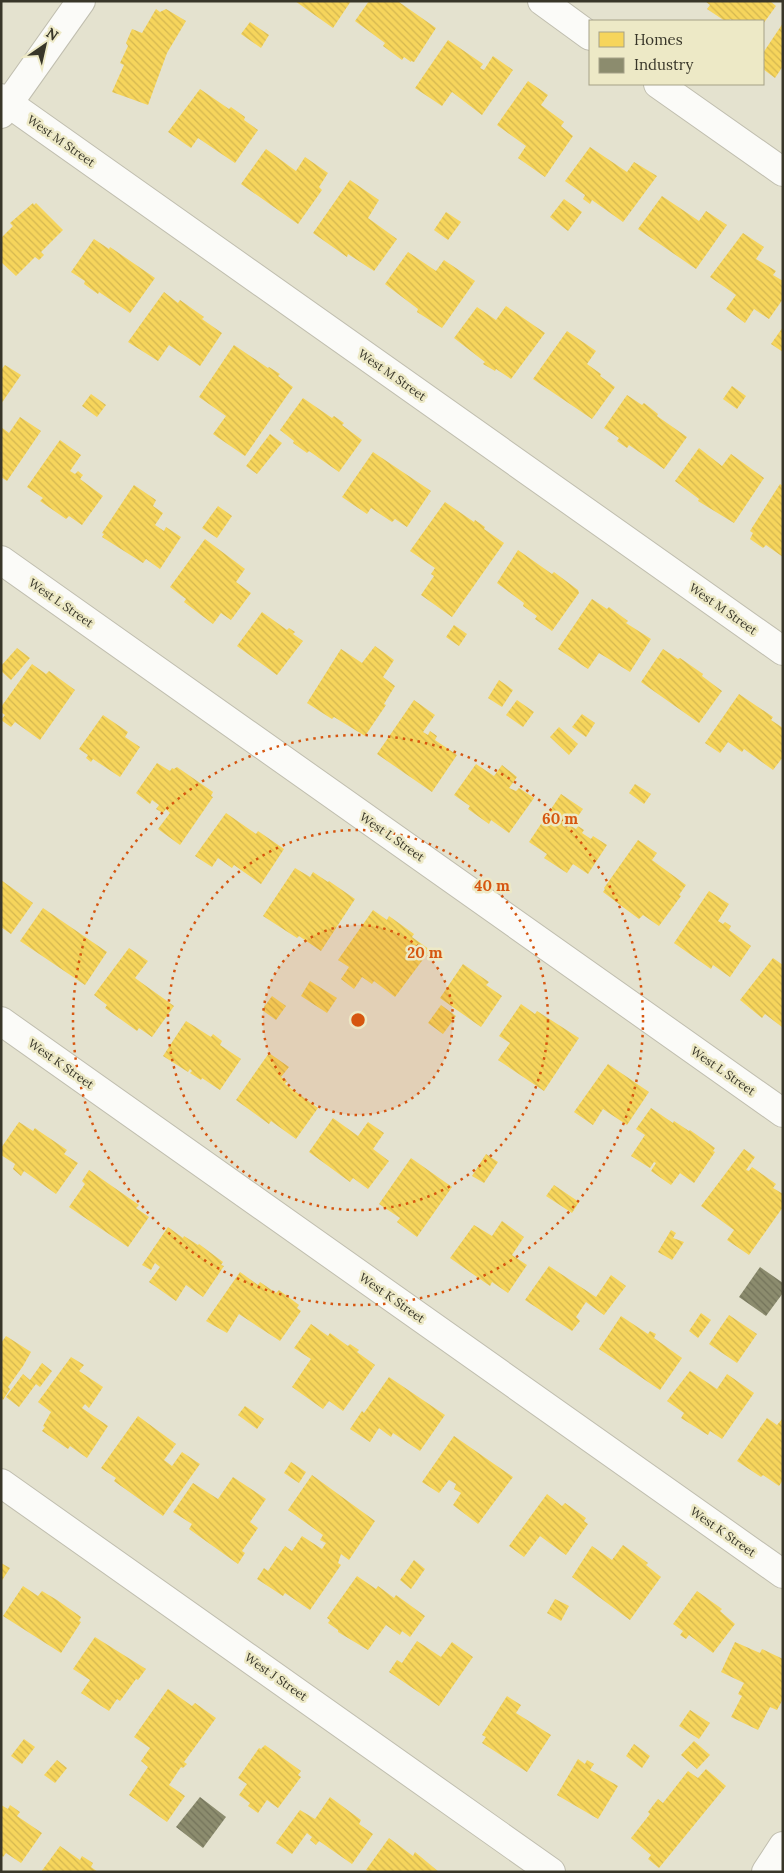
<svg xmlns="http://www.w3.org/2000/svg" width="784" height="1873" font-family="Lora,serif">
<defs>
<pattern id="homes-back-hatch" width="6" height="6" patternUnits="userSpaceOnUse" patternTransform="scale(1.25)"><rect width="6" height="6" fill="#f6d55c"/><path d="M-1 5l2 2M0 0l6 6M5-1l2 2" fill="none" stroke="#d4b750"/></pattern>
<pattern id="industry-back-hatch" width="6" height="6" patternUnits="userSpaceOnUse" patternTransform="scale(1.25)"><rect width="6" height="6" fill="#8c8c6e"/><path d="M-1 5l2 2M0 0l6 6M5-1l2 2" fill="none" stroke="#73735a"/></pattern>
</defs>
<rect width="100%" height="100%" fill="#e4e2cf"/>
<g fill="url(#homes-back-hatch)">
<path d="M295,1H351L333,28Z"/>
<path d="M369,1H400L399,2L436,28L414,62L411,61V62L404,57L402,60L383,46L385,43L355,21Z"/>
<path d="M705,1H770L776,6L763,24V21H733L730,19L729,21H725L707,9L710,5Z"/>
<path d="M156,9L160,12L166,9L186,21L167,53L148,105L112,92L124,65L120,63L128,46L126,43L132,29L142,33Z"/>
<path d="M250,22L269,35L261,48L241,34Z"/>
<path d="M783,23V66L775,78L763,69V53Z"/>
<path d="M448,40L483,64L480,68L484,70L493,56L513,70L482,115L452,92L442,106L415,88Z"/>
<path d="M528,81L548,95L541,105L564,122L561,126L573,136L545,177L518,158L526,146L497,125Z"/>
<path d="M200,89L229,109L231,107L245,117L244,120L258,130L235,163L198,138L191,148L168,132Z"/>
<path d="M590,147L627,172L634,162L657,176L623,222L592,200L590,204L583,199L585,195L565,181Z"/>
<path d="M266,149L296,171L305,157L328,173L319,187L322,190L298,224L241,184Z"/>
<path d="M350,180L379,200L368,218L397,239L374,271L348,254L347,257L313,233Z"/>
<path d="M662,196L699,221L706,211L727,225L696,269L638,229Z"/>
<path d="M564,199L582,212L568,231L550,217Z"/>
<path d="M33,203L34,205L36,203L63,230L41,252L44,255L39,260L35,257L16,276L1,262V238L13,226L10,223Z"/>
<path d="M446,212L461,222L448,240L434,230Z"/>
<path d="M743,233L764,247L756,259L776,271L773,275L783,281V299L769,319L754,309L745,323L726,309L736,295L710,277Z"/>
<path d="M94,239L109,249L110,247L155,278L130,313L99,292L98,294L84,284L85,281L71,272Z"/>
<path d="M408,252L436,271L444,260L475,281L442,328L417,312L418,309L385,284Z"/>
<path d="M164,292L178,303L180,300L204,317L202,319L222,333L200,366L169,345L158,361L128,342Z"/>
<path d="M506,306L545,333L511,379L496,369L495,371L483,364L485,362L454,338L477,307L496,320Z"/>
<path d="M783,327V352L771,344Z"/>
<path d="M567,331L596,351L587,364L601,374L600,376L615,387L592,419L533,379Z"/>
<path d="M234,345L268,368L269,367L280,374L278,376L293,387L245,456L213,434L226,416L199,397Z"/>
<path d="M5,365L21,375L1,404V370Z"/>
<path d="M732,386L746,396L737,409L723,399Z"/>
<path d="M91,394L106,405L97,417L82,406Z"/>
<path d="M627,395L642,405L644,403L658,414L657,416L687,437L664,469L629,445L627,448L617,441L619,438L604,428Z"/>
<path d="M303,398L332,418L334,416L344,423L342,425L362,440L339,472L309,451L307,453L293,443L294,441L280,430Z"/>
<path d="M20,417L41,431L7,481L1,477V427L9,433Z"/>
<path d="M270,434L282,443L257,474L246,466Z"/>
<path d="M60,440L81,455L70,471L75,474L78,471L83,475L80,479L103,496L82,525L69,516L66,519L40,501L43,498L27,487Z"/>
<path d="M699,448L722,466L731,454L764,478L734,523L698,501L699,499L675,481Z"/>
<path d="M373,452L431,491L407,527L395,519L392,522L371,508L367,514L342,497Z"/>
<path d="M780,484L783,486V557L766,545L763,548L750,539L753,533L750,531Z"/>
<path d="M134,485L156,500L153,506L163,513L155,525L164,531L166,527L181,537L160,569L146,559L143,563L102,537L104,534L102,533Z"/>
<path d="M445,502L474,522L475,520L485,527L484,529L504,543L452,617L421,595L434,576L431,574L435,568L410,551Z"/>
<path d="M218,506L232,516L217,538L202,528Z"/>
<path d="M205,539L245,569L236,582L251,593L231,620L221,613L213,624L184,602L186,599L170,587Z"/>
<path d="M518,550L552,574L554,572L578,590L579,593L552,631L535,619L537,616L523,606L524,603L497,583Z"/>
<path d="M592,599L607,609L609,607L628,621L626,623L651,639L630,672L599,653L588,669L558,649Z"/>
<path d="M262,612L287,630L289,628L295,632L293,634L303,641L277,675L237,646Z"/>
<path d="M454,625L467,634L459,646L446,637Z"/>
<path d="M375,646L394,660L383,677L395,686L384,704L386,705L365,736L334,717L332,719L307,703L341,649L362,663Z"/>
<path d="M17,648L30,658L11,680L1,671V666Z"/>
<path d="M663,649L678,659L680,658L703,674L702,676L722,691L699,723L641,682Z"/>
<path d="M32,664L46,674L49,671L75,690L40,740L15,722L11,727L1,720L5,715L1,712V707Z"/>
<path d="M499,680L513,690L502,707L488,698Z"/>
<path d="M739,694L773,717L771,720L783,728V757L773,770L744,749L742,752L728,742L720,753L705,743Z"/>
<path d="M414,700L435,715L423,732L428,735L430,731L437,736L435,740L457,755L432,792L377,754Z"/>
<path d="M517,700L534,712L523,727L506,715Z"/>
<path d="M582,714L595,723L586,737L572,727Z"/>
<path d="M103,715L128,732L125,737L140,747L120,777L93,759L91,762L86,758L88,755L79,749Z"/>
<path d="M559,727L578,744L569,755L550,737Z"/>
<path d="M157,763L170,771L172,768L174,769L177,767L213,792L211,796L213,797L180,845L158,829L170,813L166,809L163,813L156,809L159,805L152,800L150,804L136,793Z"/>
<path d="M476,764L494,776L502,765L517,777L509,788L516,791L519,788L534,798L509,833L491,820L489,824L468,809L470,806L454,795Z"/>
<path d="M635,784L651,794L644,804L629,793Z"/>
<path d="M561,794L583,809L571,826L576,829L578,826L584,830L582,833L591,839L593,836L607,845L588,874L573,864L567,873L544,858L547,854L529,842Z"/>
<path d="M226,813L256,834L258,831L284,849L261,884L234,865L232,868L218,858L212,867L195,856Z"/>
<path d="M638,840L657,853L652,860L686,885L679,895L681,896L659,926L643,915L639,919L603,892L605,889L604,888Z"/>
<path d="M295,868L310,877L313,872L328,882L329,881L355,899L321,951L299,936L297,938L263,916Z"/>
<path d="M1,880L33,903L11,934L1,927Z"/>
<path d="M709,891L729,904L718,921L723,924L725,922L731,926L729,930L751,946L730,977L713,965L711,969L674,943Z"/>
<path d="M43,908L107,952L85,985L20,941Z"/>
<path d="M373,910L387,920L389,916L414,934L412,937L430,950L395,997L374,981L372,984L362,977L354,989L341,979L349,967L338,960Z"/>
<path d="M129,948L148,961L135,978L174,1006L152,1037L139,1028L137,1031L105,1008L107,1005L94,995Z"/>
<path d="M773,958L783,965L782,1027L765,1014L762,1018L740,1000Z"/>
<path d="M463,964L489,982L486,985L502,996L481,1027L440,998Z"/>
<path d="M310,981L337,998L327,1013L301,996Z"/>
<path d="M272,996L286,1006L276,1020L262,1010Z"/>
<path d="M521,1004L535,1014L537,1011L579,1038L544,1091L498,1060L510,1043L499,1036Z"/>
<path d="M441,1005L456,1016L443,1034L428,1023Z"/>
<path d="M186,1021L211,1037L213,1034L222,1041L220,1045L241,1059L220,1090L202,1078L201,1080L190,1073L192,1071L190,1069L188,1072L163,1056Z"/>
<path d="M269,1053L289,1067L281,1077L287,1081L285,1084L318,1108L296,1139L271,1121L269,1124L236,1100Z"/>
<path d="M608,1064L649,1092L627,1125L603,1109L593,1125L574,1112Z"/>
<path d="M651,1108L673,1123L674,1121L689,1131L690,1130L715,1148L713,1151L715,1152L694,1183L680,1173L671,1185L651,1171L656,1163L654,1162L650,1168L631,1156L645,1135L636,1129Z"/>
<path d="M333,1118L358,1136L368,1122L384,1133L373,1149L389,1161L368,1189L353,1178L350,1182L309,1152Z"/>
<path d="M19,1122L33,1131L35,1128L39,1131L67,1150L64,1154L78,1163L56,1194L24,1171L21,1176L13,1169L15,1164L1,1155V1148Z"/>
<path d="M744,1149L755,1157L746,1170L749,1171L752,1167L776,1184L773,1188L783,1194V1207L749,1255L727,1240L734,1230L701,1206Z"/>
<path d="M486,1154L498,1162L484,1183L472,1176Z"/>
<path d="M411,1158L452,1187L417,1237L397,1222L400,1218L379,1204Z"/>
<path d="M89,1170L139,1205L136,1208L149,1217L128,1247L69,1207L85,1184L82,1181Z"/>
<path d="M554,1185L579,1202L572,1213L546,1196Z"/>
<path d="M502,1221L524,1237L512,1255L527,1265L508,1293L492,1282L490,1286L450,1258L474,1225L492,1236Z"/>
<path d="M168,1227L183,1238L184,1236L198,1245L199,1244L223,1262L221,1265L224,1266L203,1297L186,1285L176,1301L149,1282L160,1267L155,1263L151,1270L142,1265Z"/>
<path d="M671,1230L676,1233L673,1238L684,1242L672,1260L658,1252Z"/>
<path d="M549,1266L596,1297L611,1275L626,1286L604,1315L586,1302L576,1317L580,1321L572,1331L525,1300Z"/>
<path d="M240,1272L258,1285L260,1282L276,1293L279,1290L299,1305L297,1308L301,1311L280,1341L239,1314L227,1333L206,1321Z"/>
<path d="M701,1313L711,1320L698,1338L689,1331Z"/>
<path d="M729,1315L757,1334L737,1363L709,1344Z"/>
<path d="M621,1316L648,1334L650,1331L656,1334L654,1338L682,1358L660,1390L599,1349Z"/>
<path d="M311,1324L328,1336L330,1333L348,1346L350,1344L359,1350L357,1352L375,1365L343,1411L329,1401L323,1409L292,1387L311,1359L294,1348Z"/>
<path d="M6,1336L31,1352L23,1366L8,1387L10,1389L3,1400L1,1399V1343Z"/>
<path d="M71,1357L84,1365L79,1371L103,1387L89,1408L85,1404L82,1408L108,1426L87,1458L70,1446L68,1449L42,1431L45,1427L43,1426L51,1412L38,1402Z"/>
<path d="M42,1363L52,1371L40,1387L36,1384L19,1407L6,1397L23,1374L30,1380Z"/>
<path d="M690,1371L717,1389L727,1374L754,1393L722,1439L710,1431L708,1435L681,1418L684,1413L667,1401Z"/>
<path d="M389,1377L445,1415L420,1451L393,1433L391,1437L379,1428L370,1442L350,1429L362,1411L364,1413Z"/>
<path d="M245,1406L264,1419L257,1429L238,1415Z"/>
<path d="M138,1416L176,1444L164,1460L172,1466L182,1452L200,1464L163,1516L114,1481L116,1478L101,1468Z"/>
<path d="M767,1418L777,1425L783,1418V1480L779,1486L763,1475L761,1477L737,1461Z"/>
<path d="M454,1436L513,1477L478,1524L453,1505L461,1493L454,1489L456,1484L449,1480L439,1493L422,1482Z"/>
<path d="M291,1462L306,1472L299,1483L284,1473Z"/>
<path d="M312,1475L375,1521L349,1560L341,1554L338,1563L341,1565L310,1610L285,1593L283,1596L257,1579L264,1568L268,1571L285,1546L292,1551L302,1536L322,1549L326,1543L320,1540L323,1535L288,1510Z"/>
<path d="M233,1477L266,1499L250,1522L258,1528L242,1551L245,1553L238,1564L189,1529L192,1524L173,1512L193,1483L218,1499Z"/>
<path d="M547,1494L562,1506L565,1503L586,1518L584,1521L588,1524L566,1555L540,1536L524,1557L509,1546Z"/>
<path d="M623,1545L648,1563L646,1565L661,1577L630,1620L572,1577L592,1546L612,1560Z"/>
<path d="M414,1560L425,1569L411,1589L400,1580Z"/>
<path d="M1,1563L10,1568L1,1582Z"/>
<path d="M357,1576L376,1589L378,1586L394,1598L396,1595L425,1616L410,1637L402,1631L400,1635L386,1625L368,1650L338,1632V1630L328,1623L330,1620L327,1618Z"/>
<path d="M23,1586L38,1596L42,1591L57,1600L81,1617L79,1621L81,1622L61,1653L3,1616Z"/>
<path d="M697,1591L722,1609L720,1611L735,1624L713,1653L689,1635L686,1639L680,1635L683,1631L673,1624Z"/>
<path d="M555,1599L569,1606L561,1621L547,1613Z"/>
<path d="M95,1637L146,1669L138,1680L136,1679L120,1701L117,1699L109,1711L81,1693L90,1680L73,1669Z"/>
<path d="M417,1641L441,1657L452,1642L473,1657L439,1706L389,1672L397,1660L402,1663Z"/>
<path d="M735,1642L760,1653L762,1649L783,1659V1699L777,1710L770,1707L758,1730L731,1717L742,1696L738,1694L744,1683L721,1672Z"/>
<path d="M168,1689L192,1706L195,1703L216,1718L184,1762L187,1764L183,1768L181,1767L169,1785L185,1796L167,1822L129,1795L148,1767L141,1761L150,1748L134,1737Z"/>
<path d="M507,1696L521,1705L516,1713L551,1735L527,1772L482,1743L486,1737L482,1735Z"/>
<path d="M690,1710L710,1723L699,1739L679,1726Z"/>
<path d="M24,1739L35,1747L22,1764L11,1756Z"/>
<path d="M694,1741L710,1755L697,1769L681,1755Z"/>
<path d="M634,1744L650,1756L642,1768L626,1756Z"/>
<path d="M265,1745L301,1771L298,1775L301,1777L278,1808L267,1800L258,1813L248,1806L250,1803L239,1795L247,1784L238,1778L259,1748L261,1749Z"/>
<path d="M578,1759L585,1764L587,1760L594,1764L590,1770L618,1786L598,1819L557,1795Z"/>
<path d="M57,1760L67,1768L55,1783L44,1775Z"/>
<path d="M706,1769L726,1786L659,1868L648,1859L651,1855L631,1838L650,1814L648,1812L658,1799L663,1803L688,1771L698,1778Z"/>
<path d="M330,1797L361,1820L359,1824L373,1834L352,1864L319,1841L316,1845L310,1840L312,1837L307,1833L292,1854L276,1843L300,1810L315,1819Z"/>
<path d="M1,1805L8,1809L10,1805L20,1812L17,1816L42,1833L21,1863L6,1853L3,1857L1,1855Z"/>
<path d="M389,1838L413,1856L415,1852L439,1872H369L366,1870Z"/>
<path d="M60,1846L80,1860L82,1856L93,1863L91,1867L98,1872H41Z"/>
</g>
<g fill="url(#industry-back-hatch)">
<path d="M760,1267L783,1283V1293L766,1316L739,1297Z"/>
<path d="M200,1797L226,1817L203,1848L176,1827Z"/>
</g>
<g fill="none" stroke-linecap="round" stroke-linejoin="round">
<g stroke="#c0beaf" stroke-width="30">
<g id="minor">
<path d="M542,1L590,36"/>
<path d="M658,84L783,172"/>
<path d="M1,98L783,651"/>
<path d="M1,114L81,1"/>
<path d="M1,560L783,1113"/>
<path d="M1,1021L783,1574"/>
<path d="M1,1483L551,1872"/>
<path d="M766,1872L783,1846"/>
</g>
</g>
<use href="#minor" stroke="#fbfbf8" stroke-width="28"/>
</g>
<circle cx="358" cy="1020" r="95" fill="#d6560f" fill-opacity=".12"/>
<g fill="none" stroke="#d6560f" stroke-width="2.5" stroke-dasharray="2.5 5">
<circle cx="358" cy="1020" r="95"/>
<circle cx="358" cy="1020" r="190"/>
<circle cx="358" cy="1020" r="285"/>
</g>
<g text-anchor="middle" stroke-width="5" stroke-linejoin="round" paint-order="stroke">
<g font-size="12" fill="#383629" stroke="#ede9c6">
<text transform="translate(61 141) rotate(35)" y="4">West M Street</text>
<text transform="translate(392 375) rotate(35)" y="4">West M Street</text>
<text transform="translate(61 603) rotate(35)" y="4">West L Street</text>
<text transform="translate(723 609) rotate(35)" y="4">West M Street</text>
<text transform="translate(392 837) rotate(35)" y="4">West L Street</text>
<text transform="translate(61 1064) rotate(35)" y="4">West K Street</text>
<text transform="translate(723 1071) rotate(35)" y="4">West L Street</text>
<text transform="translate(392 1298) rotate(35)" y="4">West K Street</text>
<text transform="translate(723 1532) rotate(35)" y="4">West K Street</text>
<text transform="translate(276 1677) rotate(35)" y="4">West J Street</text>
</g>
</g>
<circle cx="358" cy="1020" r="8" fill="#d6560f" stroke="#ede9c6" stroke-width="2.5"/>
<g font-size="15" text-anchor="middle" font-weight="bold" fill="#d6560f" stroke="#ede9c6" stroke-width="5" stroke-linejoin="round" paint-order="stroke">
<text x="560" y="824">60 m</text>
<text x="492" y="891">40 m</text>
<text x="425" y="958">20 m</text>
</g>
<rect width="784" height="1873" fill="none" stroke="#383629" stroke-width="5"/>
<rect x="589" y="20" width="175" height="65" fill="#ede9c6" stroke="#a5a187"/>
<rect x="599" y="32" width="25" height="15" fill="#f6d55c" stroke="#a5a187"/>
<text x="634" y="45" font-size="15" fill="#383629">Homes</text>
<rect x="599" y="58" width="25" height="15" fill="#8c8c6e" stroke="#a5a187"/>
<text x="634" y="70" font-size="15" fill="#383629">Industry</text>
<g transform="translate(45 45) rotate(34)" stroke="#ede9c6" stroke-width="4" paint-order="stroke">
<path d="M0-4L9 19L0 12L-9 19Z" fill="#383629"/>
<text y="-8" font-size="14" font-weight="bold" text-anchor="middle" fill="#383629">N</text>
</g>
</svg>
